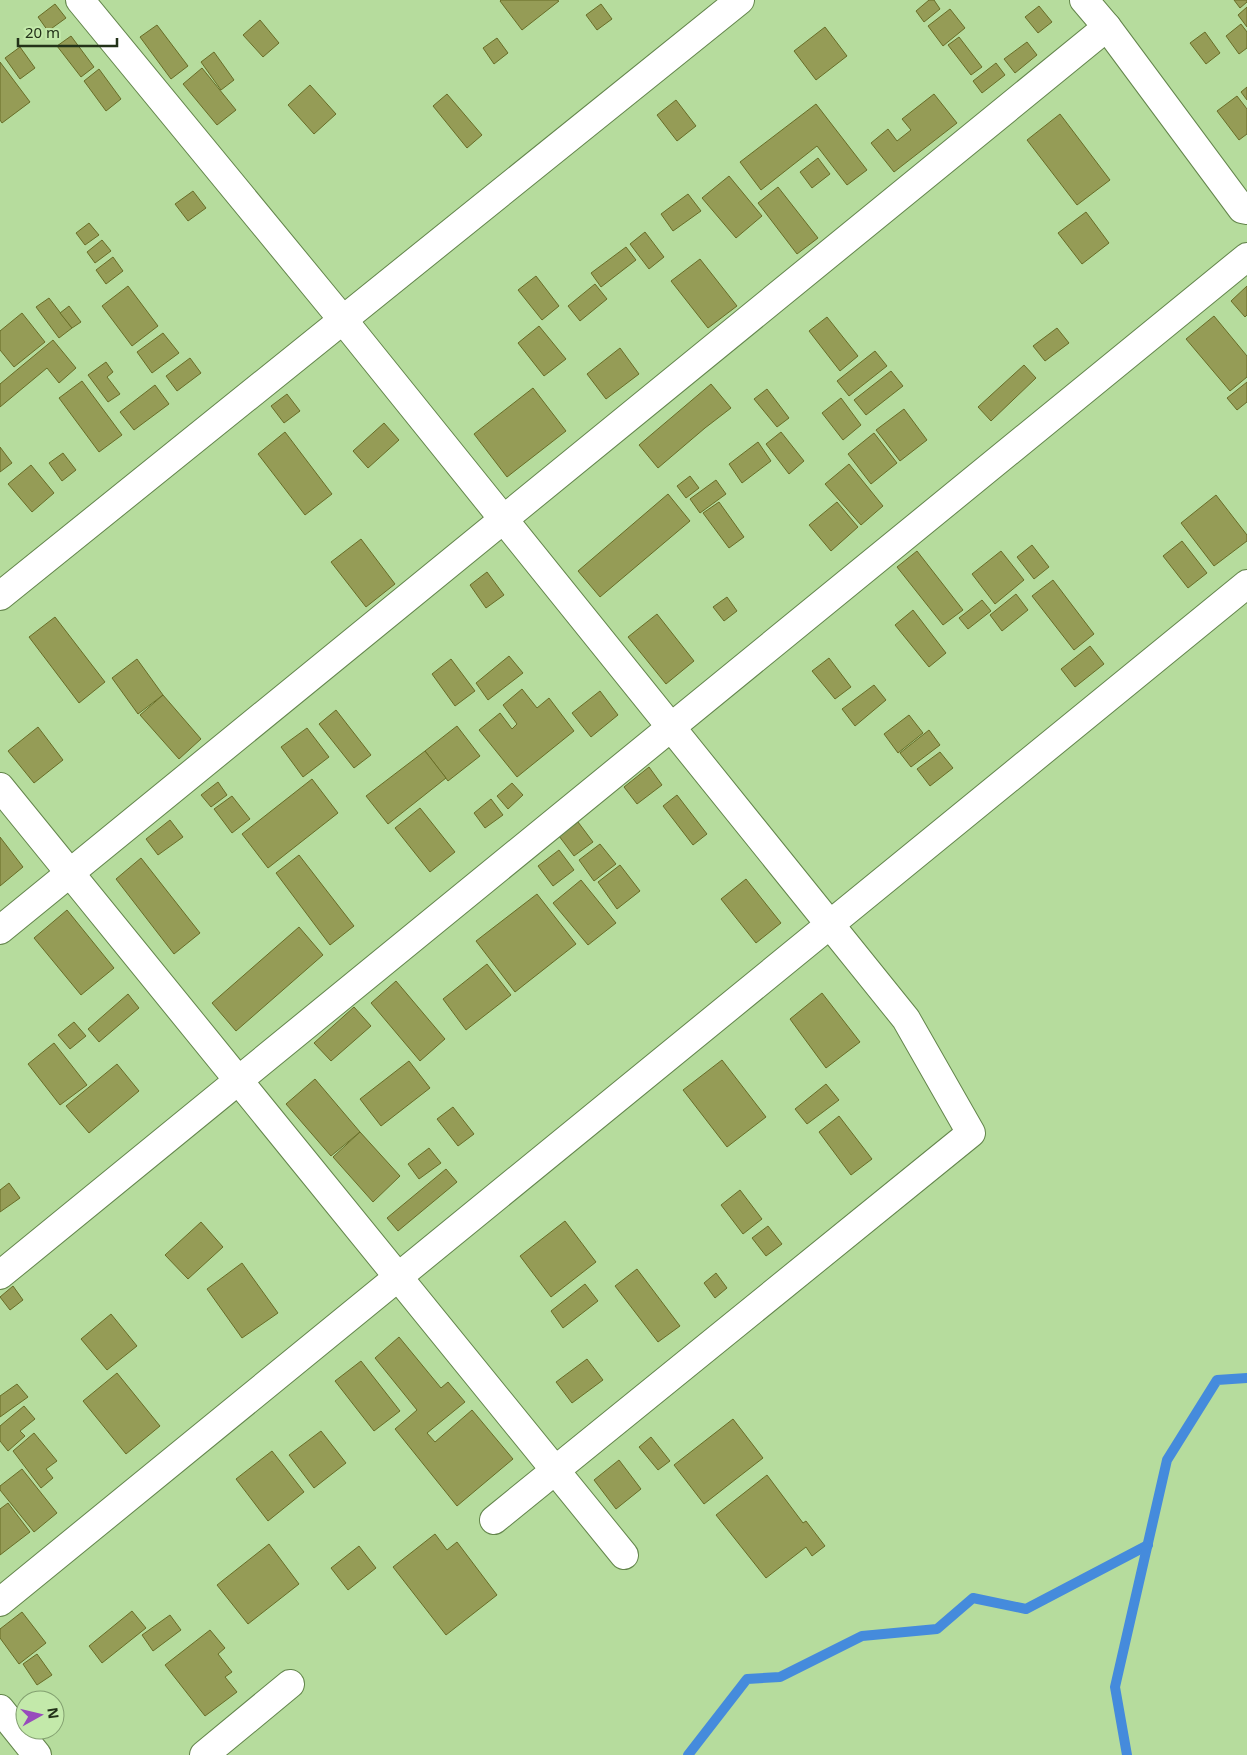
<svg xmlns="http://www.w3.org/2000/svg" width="1247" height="1755" font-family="'Noto Sans',sans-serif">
<rect width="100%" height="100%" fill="#b6dc9d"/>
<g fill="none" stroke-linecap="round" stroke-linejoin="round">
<g stroke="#458bdc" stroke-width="10">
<path d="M688,1755L747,1679L780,1677L862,1636L937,1629L973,1598L1026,1609L1148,1545"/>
<path d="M1127,1755L1115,1687L1167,1460L1217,1380L1247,1378"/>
</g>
</g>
<g fill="#959c56" stroke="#686d27">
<path d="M501,0H557L559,1L522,30L500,1Z"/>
<path d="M929,0H934L940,9L924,22L916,11Z"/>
<path d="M1234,0H1247V2L1240,8Z"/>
<path d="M55,4L66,18L48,31L38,17Z"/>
<path d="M601,4L612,19L597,30L586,15Z"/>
<path d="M1039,6L1052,22L1038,33L1025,17Z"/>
<path d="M1247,7V27L1238,15Z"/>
<path d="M950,9L965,28L943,46L928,26Z"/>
<path d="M260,20L279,43L263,57L243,35Z"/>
<path d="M1241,24L1247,32V48L1239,54L1226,36Z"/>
<path d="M157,25L188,66L171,79L140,37Z"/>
<path d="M825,27L847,56L816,80L794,51Z"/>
<path d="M1205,32L1220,53L1206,64L1190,43Z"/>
<path d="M71,36L94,67L81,77L57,46Z"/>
<path d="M959,37L982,67L971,75L948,45Z"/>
<path d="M497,38L508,53L494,64L483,48Z"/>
<path d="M1027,42L1037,55L1015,73L1004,59Z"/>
<path d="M20,47L35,68L20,79L5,58Z"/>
<path d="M214,52L234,80L221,90L201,62Z"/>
<path d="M0,62L30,102L2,123L0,120Z"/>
<path d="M996,63L1005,75L982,93L973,81Z"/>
<path d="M202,68L236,110L217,125L183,84Z"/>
<path d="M99,69L121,99L106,111L84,81Z"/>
<path d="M310,85L336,114L314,134L288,105Z"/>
<path d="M1247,87V100L1241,92Z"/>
<path d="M447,94L482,135L467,148L433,106Z"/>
<path d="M934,94L957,123L894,172L871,143L888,129L897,141L911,130L902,119Z"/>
<path d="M1237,96L1247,109V134L1239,140L1217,111Z"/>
<path d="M676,100L696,126L677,141L657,115Z"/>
<path d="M816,104L867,170L847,185L817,146L761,190L740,162Z"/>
<path d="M1060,114L1110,180L1077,205L1027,140Z"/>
<path d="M818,158L830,174L812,188L800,172Z"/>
<path d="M729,176L762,216L736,238L702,198Z"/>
<path d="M778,187L818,238L797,254L758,203Z"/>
<path d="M193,191L206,208L188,221L175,204Z"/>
<path d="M688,194L701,211L673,231L661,214Z"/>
<path d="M1086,212L1109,243L1082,264L1058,233Z"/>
<path d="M89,223L99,235L85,245L76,233Z"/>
<path d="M645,232L664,257L649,269L630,244Z"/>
<path d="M102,240L111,251L95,263L87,252Z"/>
<path d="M626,247L636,260L601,287L591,273Z"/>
<path d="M113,257L123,271L106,284L96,270Z"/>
<path d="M700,259L737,306L708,328L671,281Z"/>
<path d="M536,276L559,306L542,320L518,290Z"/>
<path d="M595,284L607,299L580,321L568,306Z"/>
<path d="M128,286L158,326L132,346L102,306Z"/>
<path d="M1247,286V315L1245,317L1231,301Z"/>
<path d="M49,298L72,328L59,338L36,307Z"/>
<path d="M69,306L81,322L72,328L60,313Z"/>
<path d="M22,313L45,342L14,367L0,350V331Z"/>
<path d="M1214,316L1247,356V377L1230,391L1186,339Z"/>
<path d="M827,317L858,356L840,371L809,331Z"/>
<path d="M539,326L566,359L544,376L518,343Z"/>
<path d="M1057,328L1069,343L1045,361L1033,346Z"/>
<path d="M163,333L179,353L152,373L137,352Z"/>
<path d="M53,340L76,368L59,383L47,368L0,407V384Z"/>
<path d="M620,348L639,374L606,399L587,374Z"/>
<path d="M875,351L887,366L849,396L837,381Z"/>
<path d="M190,358L201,373L177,391L166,376Z"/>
<path d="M106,362L113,372L107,377L120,394L108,402L88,375Z"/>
<path d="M1024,365L1036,378L991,421L978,407Z"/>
<path d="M891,371L903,386L866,415L854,400Z"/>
<path d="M82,381L122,435L99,452L59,398Z"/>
<path d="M1247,382V402L1237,410L1227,398Z"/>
<path d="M711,384L731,408L705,428L658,468L639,445Z"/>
<path d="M155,385L169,404L134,430L120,412Z"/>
<path d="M533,388L566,431L507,477L474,434Z"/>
<path d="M767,389L789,418L777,427L754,399Z"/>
<path d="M287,394L300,411L284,423L271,406Z"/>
<path d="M841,398L861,425L843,440L822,413Z"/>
<path d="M904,409L927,440L900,461L876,430Z"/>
<path d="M384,423L399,440L368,468L353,451Z"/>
<path d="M285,432L332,494L305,515L258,454Z"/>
<path d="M781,432L804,461L789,474L766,444Z"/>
<path d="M874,433L897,463L871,484L848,454Z"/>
<path d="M758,442L771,461L742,483L729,464Z"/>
<path d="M0,447L12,463L0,472Z"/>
<path d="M63,453L76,470L62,481L49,463Z"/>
<path d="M849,464L883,506L861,525L825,484Z"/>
<path d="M31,465L54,493L32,512L8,484Z"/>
<path d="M690,476L699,488L686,498L677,486Z"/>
<path d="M716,480L726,494L700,513L690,499Z"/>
<path d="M668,494L690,521L600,597L578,571Z"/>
<path d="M1216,495L1247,535V541L1214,566L1181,523Z"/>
<path d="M719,502L744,537L729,548L703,513Z"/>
<path d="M837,502L858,527L831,551L809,525Z"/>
<path d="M361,539L395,584L366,607L331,562Z"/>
<path d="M1182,541L1207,573L1188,588L1163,556Z"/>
<path d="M1032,545L1049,567L1034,579L1017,557Z"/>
<path d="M917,551L963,610L943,625L897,567Z"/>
<path d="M1001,551L1024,580L995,604L972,574Z"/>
<path d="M487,572L504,595L486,608L470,585Z"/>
<path d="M1053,580L1094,634L1074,650L1032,596Z"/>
<path d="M1016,594L1028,610L1002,631L990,615Z"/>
<path d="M727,597L737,611L724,621L713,607Z"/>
<path d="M982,600L991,611L968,629L959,618Z"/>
<path d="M913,610L946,653L929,667L895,625Z"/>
<path d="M657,614L694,661L666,684L628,637Z"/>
<path d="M55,617L105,682L79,703L29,637Z"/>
<path d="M1090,646L1104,664L1075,687L1061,669Z"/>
<path d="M509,656L523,673L488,700L476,683Z"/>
<path d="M829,658L851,687L835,699L812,671Z"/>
<path d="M137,659L163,695L138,714L112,678Z"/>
<path d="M451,659L475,691L455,706L432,674Z"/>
<path d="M874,685L886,700L855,726L842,709Z"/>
<path d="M522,689L537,708L549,698L574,731L517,777L479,730L500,713L512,729L517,724L503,705Z"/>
<path d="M600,691L618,715L591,737L572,713Z"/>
<path d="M163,695L201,739L179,759L140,715Z"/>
<path d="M336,710L371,755L354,768L319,724Z"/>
<path d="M909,715L923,733L898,753L884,734Z"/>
<path d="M457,726L480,756L448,781L425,751Z"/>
<path d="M38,727L63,760L34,783L8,751Z"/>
<path d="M307,728L329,757L303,777L281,747Z"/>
<path d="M929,730L940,745L911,767L900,753Z"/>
<path d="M425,751L446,778L388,824L366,796Z"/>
<path d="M940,752L953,768L930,786L917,769Z"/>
<path d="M649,767L662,785L637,804L624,787Z"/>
<path d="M312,779L338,813L268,868L242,834Z"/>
<path d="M218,782L227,795L211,807L201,795Z"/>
<path d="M512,783L523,795L508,809L497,796Z"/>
<path d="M677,795L707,834L693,845L663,806Z"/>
<path d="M232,796L250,819L232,833L214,809Z"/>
<path d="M491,799L503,815L485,828L474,813Z"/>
<path d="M420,808L455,852L430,872L395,828Z"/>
<path d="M170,820L183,837L158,855L146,839Z"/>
<path d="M578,822L593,842L574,856L559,836Z"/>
<path d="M0,837L23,867L0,886Z"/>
<path d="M600,844L616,864L594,881L579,860Z"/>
<path d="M559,850L574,870L553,886L538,866Z"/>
<path d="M299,855L354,926L330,945L276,873Z"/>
<path d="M141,858L200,933L174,954L116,879Z"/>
<path d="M620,865L640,891L617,909L598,882Z"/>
<path d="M746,879L781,923L756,943L721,899Z"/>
<path d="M581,880L616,923L588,945L553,903Z"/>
<path d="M537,894L576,944L515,992L476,941Z"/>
<path d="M67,910L114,968L81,995L34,938Z"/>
<path d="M299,927L323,955L236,1031L212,1003Z"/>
<path d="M487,964L511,995L466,1030L443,999Z"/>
<path d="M396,981L445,1039L420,1061L371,1003Z"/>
<path d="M822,993L860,1042L826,1068L790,1019Z"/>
<path d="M128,994L139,1008L99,1042L88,1029Z"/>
<path d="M354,1007L371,1026L331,1061L314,1043Z"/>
<path d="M74,1022L86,1036L70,1049L58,1035Z"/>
<path d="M54,1043L87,1085L60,1105L28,1064Z"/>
<path d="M722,1060L766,1117L727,1147L683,1090Z"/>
<path d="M409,1061L430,1088L381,1126L360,1099Z"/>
<path d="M117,1064L139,1091L89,1133L66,1106Z"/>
<path d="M315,1079L360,1132L331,1156L286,1104Z"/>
<path d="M826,1084L839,1100L807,1124L795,1109Z"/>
<path d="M453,1107L474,1134L458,1146L437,1119Z"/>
<path d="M839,1116L872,1159L851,1175L819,1132Z"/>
<path d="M360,1132L400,1176L373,1202L333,1157Z"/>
<path d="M429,1148L441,1163L419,1179L408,1164Z"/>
<path d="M446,1169L457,1182L398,1231L387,1218Z"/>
<path d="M9,1183L20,1198L0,1212V1190Z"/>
<path d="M740,1190L762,1219L743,1234L721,1205Z"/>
<path d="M565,1221L596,1262L551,1297L520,1256Z"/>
<path d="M201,1222L223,1247L188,1279L165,1255Z"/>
<path d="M768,1226L782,1244L766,1256L752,1238Z"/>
<path d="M242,1263L278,1313L242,1338L207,1289Z"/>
<path d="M637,1269L680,1326L658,1342L615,1286Z"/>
<path d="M716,1273L727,1288L715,1298L704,1283Z"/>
<path d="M585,1284L598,1301L563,1328L551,1311Z"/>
<path d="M13,1286L23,1300L10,1310L0,1297Z"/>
<path d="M111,1314L137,1346L107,1370L81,1339Z"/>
<path d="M399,1337L441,1388L448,1382L465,1402L427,1433L435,1442L472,1410L513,1459L457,1506L395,1429L417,1410L375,1358Z"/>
<path d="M587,1359L603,1380L572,1403L556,1382Z"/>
<path d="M361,1361L400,1411L374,1431L335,1381Z"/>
<path d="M117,1373L160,1426L126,1454L83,1401Z"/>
<path d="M17,1384L28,1397L0,1417V1396Z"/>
<path d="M24,1406L35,1419L20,1431L25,1436L8,1451L0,1441V1426Z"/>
<path d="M733,1419L763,1458L704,1504L674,1465Z"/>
<path d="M321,1431L346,1463L314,1488L289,1455Z"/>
<path d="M34,1433L57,1461L46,1469L53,1478L41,1488L13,1451Z"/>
<path d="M651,1437L670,1461L658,1470L639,1447Z"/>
<path d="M272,1451L304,1492L268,1521L236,1479Z"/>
<path d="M619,1460L641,1489L616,1509L594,1480Z"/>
<path d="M22,1469L57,1513L34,1532L0,1490V1486Z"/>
<path d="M767,1475L803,1523L806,1521L825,1546L812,1556L806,1547L766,1578L716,1515Z"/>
<path d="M8,1503L30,1532L0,1555V1509Z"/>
<path d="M435,1534L447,1550L457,1542L497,1595L446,1635L393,1567Z"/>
<path d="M269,1544L299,1584L248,1624L217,1585Z"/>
<path d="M359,1546L376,1568L348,1590L331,1568Z"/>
<path d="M132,1611L146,1628L102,1663L89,1646Z"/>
<path d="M22,1612L46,1643L19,1664L0,1638V1629Z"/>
<path d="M170,1615L181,1630L153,1651L142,1635Z"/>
<path d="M210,1630L225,1648L218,1654L232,1672L225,1677L237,1692L205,1716L165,1665Z"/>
<path d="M37,1654L52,1675L37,1685L23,1664Z"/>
</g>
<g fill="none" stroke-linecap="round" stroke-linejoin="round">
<g stroke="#63854b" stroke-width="30">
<g id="minor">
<path d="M80,0L343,320L906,1019L971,1133L494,1520"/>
<path d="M1084,0L1107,27L1242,209L1247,210"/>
<path d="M0,596L740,0"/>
<path d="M0,787L624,1555"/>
<path d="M0,930L1107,27"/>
<path d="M0,1275L1247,257"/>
<path d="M0,1602L1247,584"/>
<path d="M0,1709L37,1755"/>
<path d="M204,1755L290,1684"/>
</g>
</g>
<use href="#minor" stroke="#fff" stroke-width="28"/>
</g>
<g transform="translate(40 1715) rotate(82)"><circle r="24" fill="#c3e9aa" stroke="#83a070"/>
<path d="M0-4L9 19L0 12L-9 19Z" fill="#984bbc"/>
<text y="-8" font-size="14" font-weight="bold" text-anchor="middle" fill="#233219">N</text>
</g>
<path d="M18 38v8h99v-8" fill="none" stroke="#233219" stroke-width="2.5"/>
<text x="25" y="38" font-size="15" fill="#233219" stroke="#c3e9aa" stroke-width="4" paint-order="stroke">20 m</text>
</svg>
